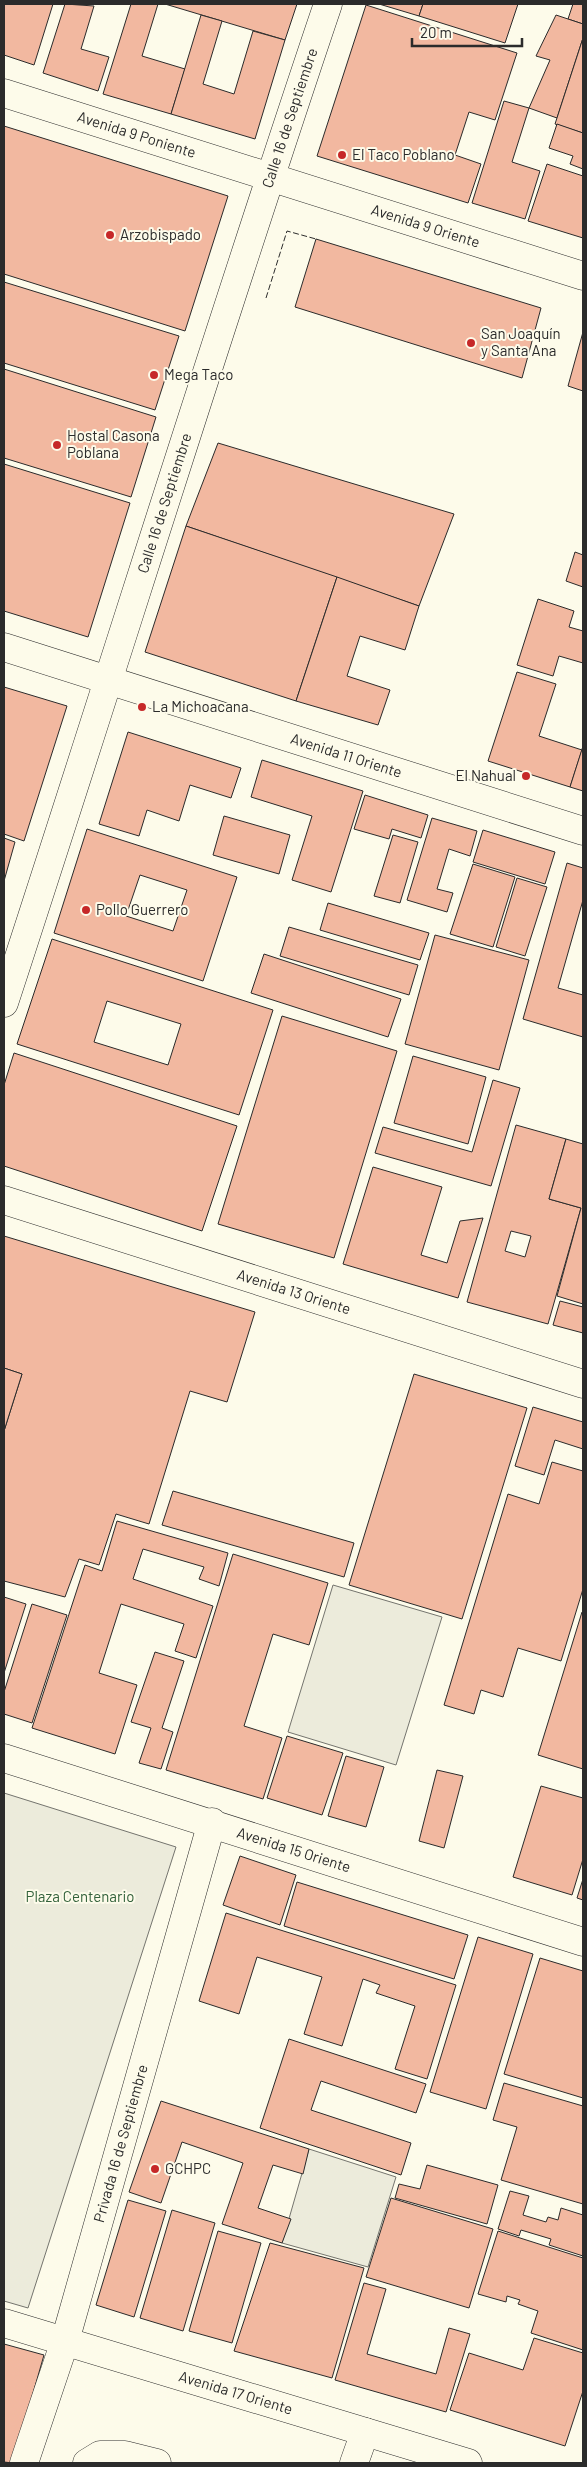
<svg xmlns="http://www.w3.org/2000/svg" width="587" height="2467" font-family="Barlow,sans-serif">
<rect width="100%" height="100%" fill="#fdfbea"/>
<g fill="#ecebdb" stroke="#74746e">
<path d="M333,1585L442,1617L396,1765L288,1732Z"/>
<path d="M4,1793L176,1847L28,2308L4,2301Z"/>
<path d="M309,2149L396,2177L368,2267L282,2243Z"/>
</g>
<g fill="#f2b8a0" stroke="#2b2b2b" fill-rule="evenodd">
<path d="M4,4H53L34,65L4,55Z"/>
<path d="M65,4L94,6L81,49L109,57L98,91L43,73Z"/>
<path d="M131,4H158L142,56L185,69L171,114L103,94Z"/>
<path d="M165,4H297L285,40Z"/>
<path d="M379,4H423L419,16Z"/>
<path d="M423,4H518L505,43L419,16Z"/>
<path d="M573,4H583V24L568,19Z"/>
<path d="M366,5L517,53L495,120L469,112L455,155L481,164L468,203L317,156Z"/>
<path d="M201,15L222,21L203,84L234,94L253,31L285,40L255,139L171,114Z"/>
<path d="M556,15L583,24V38L557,118L529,108L550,60L536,56Z"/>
<path d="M583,38V133L555,124Z"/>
<path d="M504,101L529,108L512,162L540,171L525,219L472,203Z"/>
<path d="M557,124L583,133V169L570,164L573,156L549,148Z"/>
<path d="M4,126L228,196L185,331L4,274Z"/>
<path d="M547,164L583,176V238L528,221Z"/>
<path d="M316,239L541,308L522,378L295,307Z"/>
<path d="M4,282L179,336L155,410L4,363Z"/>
<path d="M583,332V391L568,386Z"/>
<path d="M4,369L156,417L131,497L4,458Z"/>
<path d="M218,443L454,514L419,606L186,526Z"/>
<path d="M4,464L130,503L88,637L4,611Z"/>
<path d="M186,526L337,577L296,701L145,652Z"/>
<path d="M575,552L583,555V587L566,581Z"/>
<path d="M337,577L419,606L405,650L360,636L347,676L390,690L378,725L296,701Z"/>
<path d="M538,599L574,611L569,627L583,631V663L559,656L553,676L517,665Z"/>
<path d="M517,672L556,684L539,736L582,750L570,787L488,761Z"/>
<path d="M4,687L67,706L24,841L4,834Z"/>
<path d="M128,732L241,768L231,798L190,785L179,821L147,810L139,836L99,824Z"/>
<path d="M583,746V791L570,787Z"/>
<path d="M262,760L363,791L331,892L292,880L312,816L251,797Z"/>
<path d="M365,795L428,815L421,838L392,829L389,839L354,829Z"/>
<path d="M224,816L290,835L279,874L213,855Z"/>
<path d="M432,818L477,831L470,856L449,849L437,889L453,893L447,912L407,900Z"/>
<path d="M87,829L237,877L203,981L54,933ZM140,875L187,890L173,931L126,916Z"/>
<path d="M483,830L555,852L545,884L473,862Z"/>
<path d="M393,835L418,842L400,903L374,896Z"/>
<path d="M4,838L15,842L4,881Z"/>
<path d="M567,863L583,868V900L558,988L583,995V1037L523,1019Z"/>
<path d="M473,864L515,877L493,947L450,934Z"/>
<path d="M517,878L547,887L525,956L496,947Z"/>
<path d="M328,903L429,933L420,960L320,930Z"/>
<path d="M289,927L418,965L409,995L280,956Z"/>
<path d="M435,935L529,960L499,1070L405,1044Z"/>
<path d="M52,939L273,1010L239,1115L17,1044ZM107,1001L181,1024L168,1065L94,1042Z"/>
<path d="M264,954L401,999L388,1037L251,993Z"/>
<path d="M282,1016L397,1051L334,1258L218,1224Z"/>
<path d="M14,1053L237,1126L202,1231L4,1166V1085Z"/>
<path d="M413,1056L486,1077L468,1144L394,1123Z"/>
<path d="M493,1080L520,1088L491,1186L375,1153L383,1127L472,1152Z"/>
<path d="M516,1125L566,1139L549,1199L581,1208L548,1324L467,1302ZM511,1231L531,1236L525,1257L505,1251Z"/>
<path d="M566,1139L583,1144V1304L557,1296L581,1208L549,1199Z"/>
<path d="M373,1167L442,1187L421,1255L447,1263L460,1221L483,1218L458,1298L343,1264Z"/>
<path d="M4,1236L255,1312L227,1402L190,1391L149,1524L116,1514L99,1565L79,1559L65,1597L4,1581V1431L22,1374L4,1368Z"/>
<path d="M560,1301L583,1307V1333L553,1325Z"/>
<path d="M4,1368L22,1374L4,1431Z"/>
<path d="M414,1374L527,1408L462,1619L349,1585Z"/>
<path d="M533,1407L583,1422V1449L555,1440L544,1475L515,1466Z"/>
<path d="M552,1462L583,1471V1589L561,1661L518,1648L503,1697L481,1690L474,1714L444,1705L508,1494L539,1504Z"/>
<path d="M173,1491L354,1543L344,1577L162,1525Z"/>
<path d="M117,1521L228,1553L219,1586L199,1579L204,1567L143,1549L133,1579L213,1606L196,1658L175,1651L184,1624L121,1604L99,1673L137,1685L115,1754L32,1728L85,1565L102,1571Z"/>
<path d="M233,1554L328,1583L309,1645L273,1634L244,1726L282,1738L263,1799L166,1770Z"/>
<path d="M4,1597L26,1604L4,1673Z"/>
<path d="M32,1604L67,1615L32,1723L4,1714V1692Z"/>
<path d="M582,1612H583V1769L538,1755Z"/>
<path d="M155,1652L184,1661L162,1728L173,1732L161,1769L139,1763L151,1728L131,1722Z"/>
<path d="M287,1736L343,1753L322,1815L267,1798Z"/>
<path d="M346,1756L384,1767L366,1827L328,1816Z"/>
<path d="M437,1770L463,1776L444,1848L419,1841Z"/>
<path d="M541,1786L583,1798V1859L572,1895L513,1877Z"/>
<path d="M240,1856L296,1875L280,1925L223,1905Z"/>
<path d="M583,1879V1900L577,1898Z"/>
<path d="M297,1882L468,1935L454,1979L284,1926Z"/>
<path d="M226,1913L456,1985L427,2079L395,2069L415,2006L376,1993L380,1985L363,1979L342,2046L304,2034L322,1977L257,1957L239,2014L199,2001Z"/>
<path d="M478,1937L533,1954L486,2109L430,2092Z"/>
<path d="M540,1958L583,1971V2098L504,2074Z"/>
<path d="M289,2039L426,2084L416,2113L321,2081L311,2110L411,2143L401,2175L260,2128Z"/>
<path d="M504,2083L583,2106V2204L501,2180L517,2127L493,2120Z"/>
<path d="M161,2101L309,2149L303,2174L273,2165L258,2208L291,2219L282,2243L222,2224L243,2163L182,2142L161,2203L129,2192Z"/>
<path d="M427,2165L498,2185L487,2224L395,2198L399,2184L420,2189Z"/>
<path d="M510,2191L529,2196L523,2215L546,2222L548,2217L558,2220L561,2208L583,2215V2256L549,2245L551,2239L521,2230L519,2236L498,2229Z"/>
<path d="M391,2198L493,2229L469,2308L366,2277Z"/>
<path d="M128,2200L166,2211L134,2317L96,2305Z"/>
<path d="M172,2210L215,2223L183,2331L140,2318Z"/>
<path d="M218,2231L261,2243L232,2343L189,2331Z"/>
<path d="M498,2231L583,2258V2350L531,2333L538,2311L518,2304L520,2300L507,2296L506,2302L478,2294Z"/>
<path d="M270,2243L364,2268L332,2378L234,2351Z"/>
<path d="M364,2283L386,2289L367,2354L436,2374L449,2328L470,2334L446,2412L335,2380Z"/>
<path d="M534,2338L583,2353V2391L565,2446L450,2410L469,2353L523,2370Z"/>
<path d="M4,2344L44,2355L13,2463L4,2462Z"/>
</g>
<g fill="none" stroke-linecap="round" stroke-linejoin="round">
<g stroke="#2b2b2b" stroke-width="29">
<g id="minor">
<path id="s1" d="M4,93L583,276"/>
<path id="s2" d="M4,647L583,831"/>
<path id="s3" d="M4,1003C113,670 216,335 328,4"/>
<path id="s4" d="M4,1200L583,1384"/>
<path id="s5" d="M4,1758L583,1942"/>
<path id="s6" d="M4,2323L468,2463"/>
<path id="s7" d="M24,2463L65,2341L212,1822"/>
<path d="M87,2463L100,2455H125L157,2463"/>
<path d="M354,2463L365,2432"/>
</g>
</g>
<use href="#minor" stroke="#fdfbea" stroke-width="28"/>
<path stroke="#2b2b2b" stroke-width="1" stroke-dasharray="6 2.5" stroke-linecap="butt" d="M266,298L287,231L316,239"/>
</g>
<g fill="#c62828" stroke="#fdfbea" stroke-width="2">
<circle cx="342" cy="155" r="5"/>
<circle cx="110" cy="235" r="5"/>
<circle cx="471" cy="343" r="5"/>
<circle cx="154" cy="375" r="5"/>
<circle cx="57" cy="445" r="5"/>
<circle cx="142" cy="707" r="5"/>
<circle cx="526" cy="776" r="5"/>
<circle cx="86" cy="910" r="5"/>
<circle cx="155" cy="2169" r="5"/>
</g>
<g text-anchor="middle" stroke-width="4" stroke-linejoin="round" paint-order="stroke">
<g font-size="15" fill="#2b2b2b" stroke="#fdfbea">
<text dy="5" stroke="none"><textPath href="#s3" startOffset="930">Calle 16 de Septiembre</textPath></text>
<text dy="5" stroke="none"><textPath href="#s1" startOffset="139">Avenida 9 Poniente</textPath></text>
<text dy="5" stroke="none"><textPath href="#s1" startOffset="442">Avenida 9 Oriente</textPath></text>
<text dy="5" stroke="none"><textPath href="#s3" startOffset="525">Calle 16 de Septiembre</textPath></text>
<text dy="5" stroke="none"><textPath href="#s2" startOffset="359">Avenida 11 Oriente</textPath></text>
<text dy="5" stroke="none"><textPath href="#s4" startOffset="304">Avenida 13 Oriente</textPath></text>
<text dy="5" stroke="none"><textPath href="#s5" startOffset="304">Avenida 15 Oriente</textPath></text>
<text dy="5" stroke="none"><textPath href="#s7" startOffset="334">Privada 16 de Septiembre</textPath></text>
<text dy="5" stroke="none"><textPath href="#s6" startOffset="242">Avenida 17 Oriente</textPath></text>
</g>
<g font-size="15" fill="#2b2b2b" stroke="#fdfbea" text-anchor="start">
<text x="352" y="160">El Taco Poblano</text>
<text x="120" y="240">Arzobispado</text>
<text x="481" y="339">San Joaquín<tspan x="481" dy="17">y Santa Ana</tspan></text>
<text x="164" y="380">Mega Taco</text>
<text x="67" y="441">Hostal Casona<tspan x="67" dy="17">Poblana</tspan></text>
<text x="152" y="712">La Michoacana</text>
<text x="516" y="781" text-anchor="end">El Nahual</text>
<text x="96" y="915">Pollo Guerrero</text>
<text x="165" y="2174">GCHPC</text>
</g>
<g font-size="15" fill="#34623c" stroke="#fdfbea">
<text x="80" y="1902">Plaza Centenario</text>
</g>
</g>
<rect width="587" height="2467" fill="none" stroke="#2b2b2b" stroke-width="10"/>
<path d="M412 38v8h110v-8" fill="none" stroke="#2b2b2b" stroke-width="2.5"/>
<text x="420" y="38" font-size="15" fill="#2b2b2b" stroke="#fdfbea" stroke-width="4" paint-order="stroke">20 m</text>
</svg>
